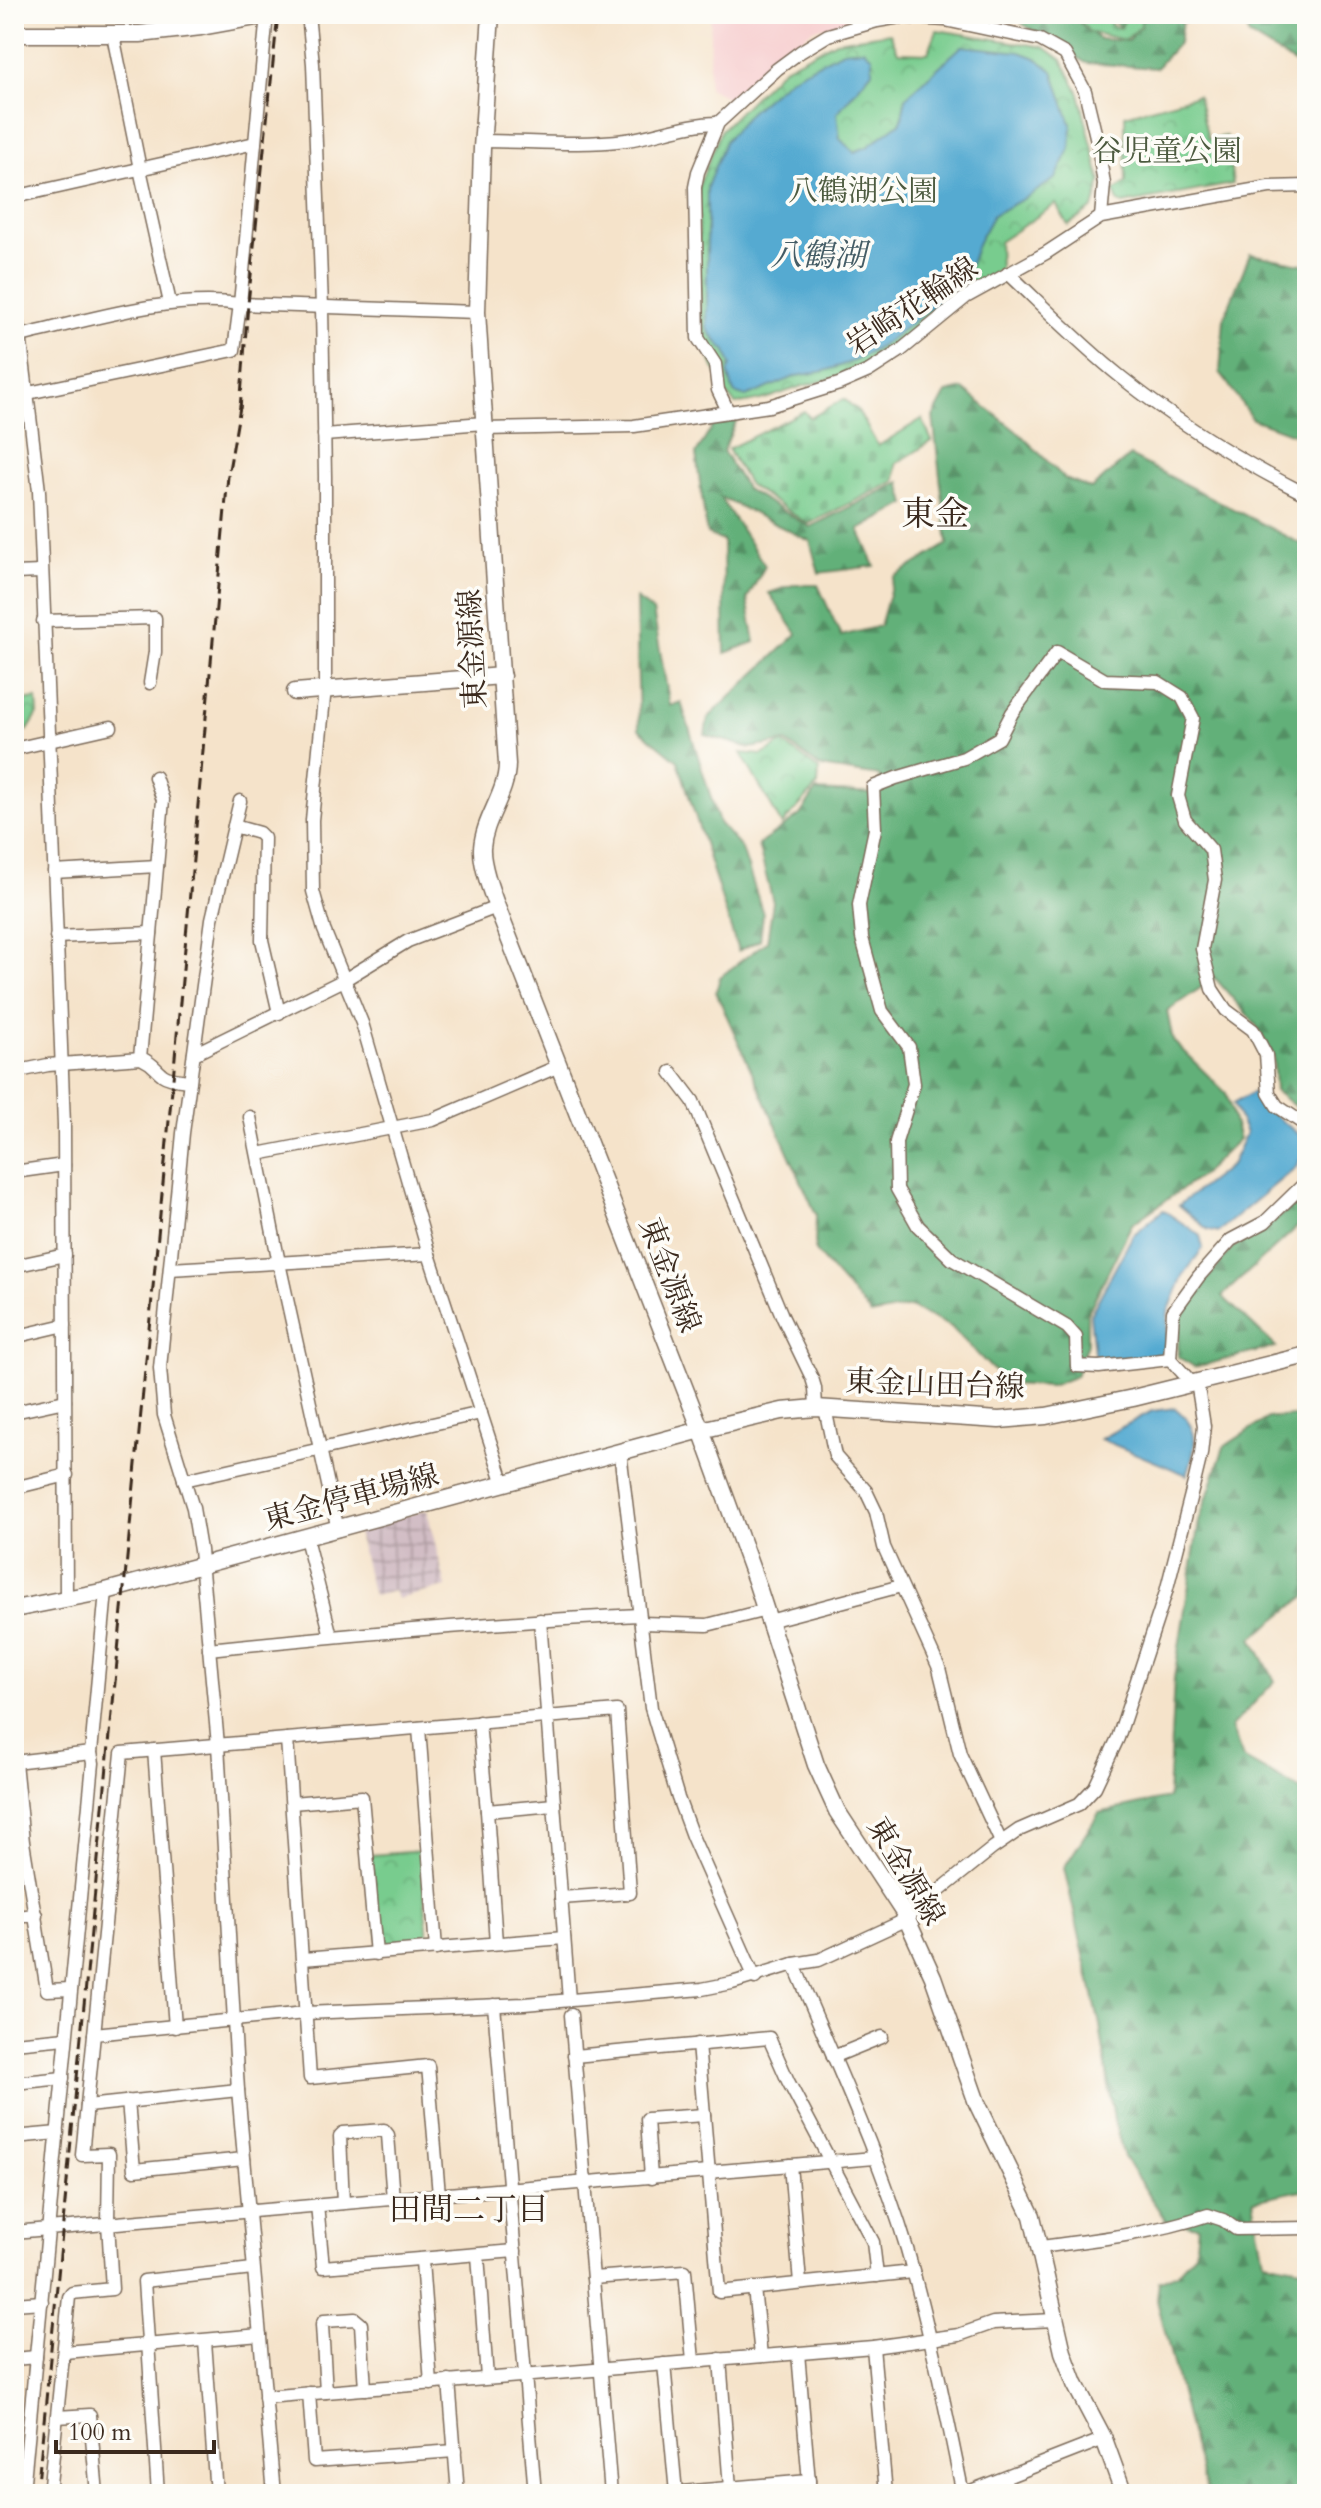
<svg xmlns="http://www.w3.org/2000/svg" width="1321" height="2508" font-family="Cardo,'Noto Serif JP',serif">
<defs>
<pattern id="industrial-grid" width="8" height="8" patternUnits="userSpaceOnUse" patternTransform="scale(2)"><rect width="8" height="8" fill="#d2bdc5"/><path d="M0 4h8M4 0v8" fill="none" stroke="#ac9a9f"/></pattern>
<pattern id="forest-firs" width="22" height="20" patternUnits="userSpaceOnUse" patternTransform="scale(2)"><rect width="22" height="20" fill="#62b079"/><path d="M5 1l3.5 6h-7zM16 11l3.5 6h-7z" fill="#528f63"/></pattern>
<pattern id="cemetery-stones" width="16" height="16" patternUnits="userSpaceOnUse" patternTransform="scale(2)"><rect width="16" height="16" fill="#78cc8e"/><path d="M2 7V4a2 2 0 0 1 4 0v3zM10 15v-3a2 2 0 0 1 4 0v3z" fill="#69af7a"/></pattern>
<pattern id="park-crowns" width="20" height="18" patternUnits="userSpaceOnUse" patternTransform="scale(2)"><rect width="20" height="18" fill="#78cc8e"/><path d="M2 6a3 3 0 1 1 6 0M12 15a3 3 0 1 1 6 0" fill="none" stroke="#69af7a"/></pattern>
</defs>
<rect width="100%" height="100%" fill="#fdfcf7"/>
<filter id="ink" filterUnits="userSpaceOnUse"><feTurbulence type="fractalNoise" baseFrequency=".0125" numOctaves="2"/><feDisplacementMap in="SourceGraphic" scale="16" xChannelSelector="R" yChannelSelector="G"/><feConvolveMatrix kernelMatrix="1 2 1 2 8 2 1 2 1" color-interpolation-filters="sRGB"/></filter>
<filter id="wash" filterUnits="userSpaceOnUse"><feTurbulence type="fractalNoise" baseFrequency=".006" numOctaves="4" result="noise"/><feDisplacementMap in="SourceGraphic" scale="32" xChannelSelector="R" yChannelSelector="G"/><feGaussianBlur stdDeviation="1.8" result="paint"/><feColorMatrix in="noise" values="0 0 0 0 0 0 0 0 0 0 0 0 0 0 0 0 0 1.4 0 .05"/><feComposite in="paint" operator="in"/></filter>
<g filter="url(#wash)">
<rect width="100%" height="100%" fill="#f5e3ca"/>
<path fill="#f7cfd0" d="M711,14H903L813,29L735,101L708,88Z"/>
<path fill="url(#industrial-grid)" d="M427,1510L446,1587L397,1599L394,1591L373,1596L356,1528Z"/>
<g fill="url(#forest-firs)" stroke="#4e6d4c" stroke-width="2">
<path d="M1111,14H1216L1182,22L1179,42L1156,68L1086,63L1021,23L1027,15L1072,16L1099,39L1128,41L1143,19L1125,14L1120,26L1115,23Z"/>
<path d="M1247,14H1307V71L1248,35Z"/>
<path d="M1250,254L1307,265V439L1252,419L1220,372L1224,318Z"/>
<path d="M963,389L1020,434L1065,479L1091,489L1130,456L1307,547V1116L1275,1091L1273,1055L1256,1025L1215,978L1167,1011L1173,1041L1226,1093L1239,1139L1202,1175L1132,1224L1087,1314V1343L1076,1376L1051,1386L1007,1384L951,1327L910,1307L871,1315L815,1251L816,1214L716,992L720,977L767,941L773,902L758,845L800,815L816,791L878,794L880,776L820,767L786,742L750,748L705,735L708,718L797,634L769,593L793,585H818L841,636L880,626L894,577L948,544L933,417L946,393Z"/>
<path d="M738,417L723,451L746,489L810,527L900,482L906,504L859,530L875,566L819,573L810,541L720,497L765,566L747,599L755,642L725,653L723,541L707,534L696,454L717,419Z"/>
<path d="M636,599L653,611L670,706L681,702L719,823L742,849L763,914L760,940L738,951L678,761L639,729Z"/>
<path d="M1307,1192V1218L1222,1296L1276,1347L1195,1367L1178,1357L1179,1315L1233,1247L1265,1230Z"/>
<path d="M1307,1415V1595L1252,1638L1275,1681L1231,1727L1243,1758L1307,1794V2189L1253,2200L1264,2261L1307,2269V2494H1208L1193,2446L1157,2299L1159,2281L1177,2273L1195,2253L1198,2226L1166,2221L1124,2157L1114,2121L1100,2025L1064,1868L1099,1813L1168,1798L1174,1678L1199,1521L1224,1447L1268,1418Z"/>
</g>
<g fill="url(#cemetery-stones)" stroke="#5a7b56" stroke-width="2">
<path d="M1074,14H1108L1112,26L1121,28L1126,15L1141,16V26L1125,40L1089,32Z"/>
<path d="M844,399L858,411L878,446L922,419L932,441L896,464L895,481L808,524L749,485L728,449L804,411L810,418Z"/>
</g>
<g fill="url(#park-crowns)" stroke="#5a7b56" stroke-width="2">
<path d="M937,30L1044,47L1062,60L1079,93L1101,182L1093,208L1068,225L1056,204L999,242L1000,268C948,303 900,351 842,375C827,382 809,383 794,389C773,396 757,403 735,404L724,390L701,337L698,188L721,130L782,69L836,41L890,33L898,52L928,53Z"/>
<path d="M1198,95L1208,139L1226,136L1233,184L1123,204L1118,202L1114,191L1126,183L1125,115Z"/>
<path d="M37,699L38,714L28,730L14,732V702Z"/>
<path d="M783,743L819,770L818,785L782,825L741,753L762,755Z"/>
<path d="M421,1851L428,1941L379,1946L371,1855Z"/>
</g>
<g fill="#55aad1" stroke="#486a78" stroke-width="2">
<path d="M962,46L1020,52L1036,58L1053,71L1072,127L1070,149L1056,178L1029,196L993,215L978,242L964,281L938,303L880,347L854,361L825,371L797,376L746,397L734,393L728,373L731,365L726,351L715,340L707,328V187L725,141L750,112L790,78L843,51L863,49L872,57V71L837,113L840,139L854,152L867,147L901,122L906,97Z"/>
<path d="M1253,1092L1261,1105L1301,1136L1305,1152L1295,1168L1218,1232L1207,1229L1179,1205L1231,1165L1246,1133L1233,1104Z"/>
<path d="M1163,1210L1200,1235L1203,1248L1183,1276L1168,1312L1166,1355L1095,1362L1090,1315L1133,1235Z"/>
<path d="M1175,1408C1201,1429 1197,1446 1187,1475L1100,1439L1152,1411Z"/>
</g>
</g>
<g filter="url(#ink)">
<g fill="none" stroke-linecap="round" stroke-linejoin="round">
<g stroke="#7c6b5a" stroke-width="15">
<g id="minor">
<path d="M308,14L313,64L322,307L325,476V688L312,820L313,891L324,930L362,1023L429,1254L504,1484"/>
<path d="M113,35L140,169L170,303"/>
<path d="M482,141C530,141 579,146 626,140C657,136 686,123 718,123"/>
<path d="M14,197L255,143"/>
<path d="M1008,273C1045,308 1081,345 1121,377C1178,423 1242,462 1307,495"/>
<path d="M14,285L39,491L50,757L64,1125L66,1599"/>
<path d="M16,337C86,321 169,294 240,304L477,312"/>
<path d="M14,396L234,350L240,304L267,14"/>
<path d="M728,411L718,390L715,364L698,338L695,187L698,172L718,123L777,69L800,52L828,35L877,21L900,17L945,20L1040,40L1065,54L1085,91L1098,145L1104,184L1101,217"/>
<path d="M484,429L634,426L769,406L839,384L869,371L900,351L966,297L1046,253L1101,217L1269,187L1307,186"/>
<path d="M324,435L484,423"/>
<path d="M14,573L41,572"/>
<path d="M43,621L155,618V652L150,683"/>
<path d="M14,749L111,727"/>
<path d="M240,801L212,919L183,1133L160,1368L164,1415L193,1508L200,1550L218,1745L238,2090L274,2494"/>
<path d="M234,826L259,833L264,838L262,940L279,1013"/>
<path d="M54,872L157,866"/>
<path d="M56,937L151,933"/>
<path d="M194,1054L344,980L408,941L497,907"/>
<path d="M140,1058L163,800L155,777"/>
<path d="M14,1072L48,1065L141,1058C154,1064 154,1068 163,1075C170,1080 182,1080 190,1081"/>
<path d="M671,1072L693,1101L783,1318L812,1378L815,1388L816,1408"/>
<path d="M250,1117L279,1263L338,1530"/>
<path d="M258,1154L433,1120L559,1066"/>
<path d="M14,1172L64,1165"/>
<path d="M14,1266L65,1255"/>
<path d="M170,1269L429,1254"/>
<path d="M14,1337L65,1325"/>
<path d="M1170,1359L1099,1367L1077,1366L1076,1337L1067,1327L952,1259L918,1226L897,1189L896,1142L914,1084L909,1047L882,1011L862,938L859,905L875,829L873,787L896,778L964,758L999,738L1012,713L1057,652L1105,680L1158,682L1182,697L1193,718L1178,796L1185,820L1211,850L1215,880L1202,949L1212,989L1226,1010L1253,1030L1266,1055L1269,1093L1277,1106L1307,1126"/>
<path d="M1192,1383L1170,1359L1173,1312L1199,1276L1231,1240L1265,1222L1307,1181"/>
<path d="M825,1408L835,1456L866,1491L876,1512L884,1547L939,1668L960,1754L1001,1842"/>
<path d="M14,1412L65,1401"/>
<path d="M620,1452L651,1708L678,1798L692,1836L755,1978"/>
<path d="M184,1480L481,1413"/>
<path d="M14,1488L67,1475"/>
<path d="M306,1538L331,1636"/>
<path d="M540,1620L569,2000"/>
<path d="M769,1621L901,1586"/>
<path d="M641,1623L707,1625L766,1610"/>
<path d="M209,1649C352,1634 496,1622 639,1615"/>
<path d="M479,1722L487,1811L554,1805"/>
<path d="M419,1728L436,1949"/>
<path d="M287,1739L310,2078L428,2066L439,2195"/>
<path d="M154,1750L175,2027"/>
<path d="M14,1762L91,1753"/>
<path d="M15,1762L23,1842L47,1990L71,1989"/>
<path d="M292,1803L362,1797L376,1954"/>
<path d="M487,1811L496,1943"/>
<path d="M14,1917L36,1915"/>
<path d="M303,1959L564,1938"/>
<path d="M794,1964C833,2058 878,2152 907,2249C930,2329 946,2412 963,2494"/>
<path d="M494,2005L535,2494"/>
<path d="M571,2015L611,2494"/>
<path d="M94,2034L305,2013L524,2004L702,1989L732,1983L794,1964L819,1960L899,1923L993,1848L1019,1830L1079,1804L1095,1787L1118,1738L1166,1592L1195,1479L1201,1454L1204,1426L1197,1382"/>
<path d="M14,2043L66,2038"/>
<path d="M698,2044L719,2292L913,2272"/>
<path d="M574,2056L769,2038L788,2081L873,2242L877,2276"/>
<path d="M833,2057L882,2037"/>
<path d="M14,2083L63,2078"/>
<path d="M128,2101L134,2170L244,2159"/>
<path d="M87,2106L238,2090"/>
<path d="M14,2137L58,2133"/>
<path d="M790,2165L800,2283"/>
<path d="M651,2178L647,2119L704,2115"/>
<path d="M343,2203L340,2136L343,2133L384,2130L388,2135L393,2199"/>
<path d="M317,2205L323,2267L515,2251"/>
<path d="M14,2232C301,2205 587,2183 874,2158"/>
<path d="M1040,2247C1096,2240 1155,2233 1208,2215L1223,2220L1236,2229L1307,2228"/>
<path d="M478,2255L487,2378"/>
<path d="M422,2261L431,2384"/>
<path d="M593,2278L685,2271L693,2361"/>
<path d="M754,2288L761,2356"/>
<path d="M14,2304L42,2302"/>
<path d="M205,2341L216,2494"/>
<path d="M873,2347L886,2494"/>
<path d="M65,2352L260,2335"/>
<path d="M798,2353L810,2494"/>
<path d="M14,2359L36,2357"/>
<path d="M720,2359L730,2488"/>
<path d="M664,2364L676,2493"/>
<path d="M449,2381L458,2494"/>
<path d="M326,2392L322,2325L324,2321L355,2319L361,2324L365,2389"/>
<path d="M309,2393L314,2461L455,2451"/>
<path d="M265,2397L873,2347L959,2335L993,2323L1055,2320"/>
<path d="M57,2417L90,2415L97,2494"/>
<path d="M14,2482L24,2481L93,1763L91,1753L106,1591"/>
<path d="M49,2494L69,2297L72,2293L112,2289L108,2223L109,2154L82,2155L122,1753L617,1711L630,1893L561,1898"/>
<path d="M158,2494L144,2281L253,2269"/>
<path d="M659,2494L809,2481"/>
<path d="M963,2494L1104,2439"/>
</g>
</g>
<g stroke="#7c6b5a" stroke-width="19">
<g id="major">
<path d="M491,14L482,148L477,312L507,764C507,794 484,818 482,848C481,866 493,897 500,915L701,1430L756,1581L816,1765L837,1811L904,1913L933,1977L977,2103L1032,2216L1063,2352L1075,2384L1104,2439L1124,2494"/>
<path d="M14,34H140L201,27L273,14"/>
<path d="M295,692L502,676"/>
<path d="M14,1609L106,1591L701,1430L782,1411L816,1408L999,1420L1046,1416L1133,1398L1307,1355"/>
</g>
</g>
<use href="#minor" stroke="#fff" stroke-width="12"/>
<use href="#major" stroke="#fff" stroke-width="16"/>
<g stroke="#3b2a1e" stroke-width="3" stroke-dasharray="12 6" stroke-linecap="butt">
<path d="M240,409L248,304L278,14"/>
<path d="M37,2494L173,1079L228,476L241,401"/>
</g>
</g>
</g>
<g text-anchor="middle" stroke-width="7" stroke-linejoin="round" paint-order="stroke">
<g font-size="30" fill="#4d5b40" stroke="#fdfcf7">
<text x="1167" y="161">谷児童公園</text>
<text x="863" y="201">八鶴湖公園</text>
</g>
<g font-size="30" fill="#3b2a1e" stroke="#fdfcf7">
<text transform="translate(912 306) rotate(-34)" y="10">岩崎花輪線</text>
<text transform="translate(472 649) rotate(-93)" y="10">東金源線</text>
<text transform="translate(670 1275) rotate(69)" y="10">東金源線</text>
<text transform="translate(935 1384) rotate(2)" y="10">東金山田台線</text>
<text transform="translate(351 1497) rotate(-15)" y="10">東金停車場線</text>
<text transform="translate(906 1871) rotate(59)" y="10">東金源線</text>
</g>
<g font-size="32" font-style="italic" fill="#455d66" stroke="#fdfcf7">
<text x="818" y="266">八鶴湖</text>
</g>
<g font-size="32" fill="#3b2a1e" stroke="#fdfcf7">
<text x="469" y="2220">田間二丁目</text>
</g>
<g font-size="34" fill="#3b2a1e" stroke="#fdfcf7">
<text x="935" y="525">東金</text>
</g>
</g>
<rect width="1321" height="2508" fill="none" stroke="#fdfcf7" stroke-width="48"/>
<path d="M56 2440v12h158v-12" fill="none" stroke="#3b2a1e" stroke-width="4"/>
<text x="68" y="2440" font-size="24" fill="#3b2a1e" stroke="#fdfcf7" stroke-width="6" paint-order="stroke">100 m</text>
</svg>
